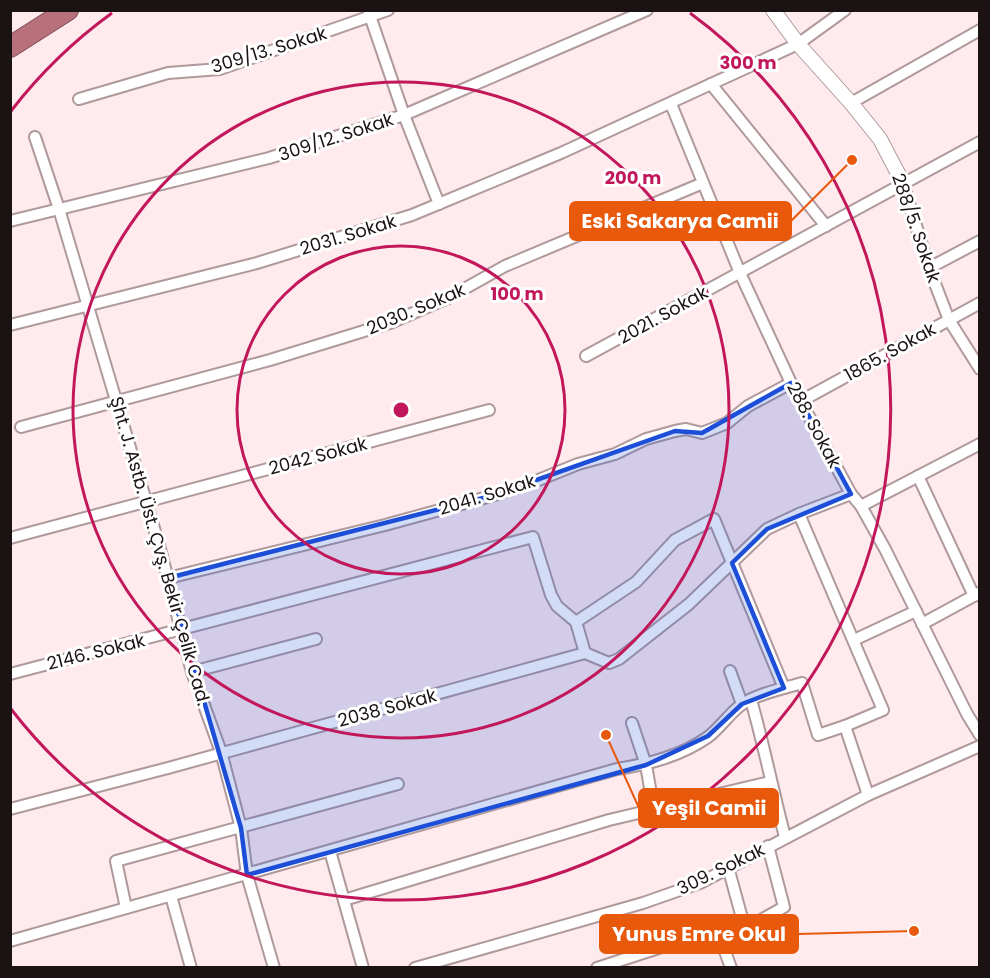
<svg xmlns="http://www.w3.org/2000/svg" width="990" height="978" font-family="Poppins,sans-serif">
<rect width="100%" height="100%" fill="#ffebed"/>
<g fill="none" stroke-linecap="round" stroke-linejoin="round">
<g stroke="#af999b" stroke-width="14">
<g id="minor">
<path d="M369,13L404,115L439,204"/>
<path d="M711,84L826,226"/>
<path d="M79,99L168,73L220,69L388,10"/>
<path d="M851,103L980,30"/>
<path d="M671,104L740,273L791,383L851,494L861,506L885,549L967,714L980,735"/>
<path d="M35,137L59,209L159,545L192,672L221,752L241,828L247,875L274,968"/>
<path d="M903,183L929,268L949,320L980,369"/>
<path d="M10,221L269,158L404,115L647,10"/>
<path d="M929,268L980,241"/>
<path d="M10,325L257,263L412,215L561,153L798,44L845,10"/>
<path d="M586,356L980,142"/>
<path d="M801,401L980,303"/>
<path d="M21,427L270,360L390,323L448,298L505,266L703,183"/>
<path d="M918,476L974,596"/>
<path d="M861,506L980,444"/>
<path d="M10,538L489,410"/>
<path d="M168,578L385,525L491,496L536,481L578,464L615,454L646,439L675,431L686,429L702,433L727,423L748,406L791,383"/>
<path d="M576,622L636,582L675,540L714,519L784,688"/>
<path d="M922,624L979,593"/>
<path d="M854,640L916,611"/>
<path d="M730,671L742,704"/>
<path d="M192,672L316,639"/>
<path d="M10,674L533,537L551,595L557,606L576,622L585,653"/>
<path d="M751,700C764,745 773,792 785,837"/>
<path d="M632,723L646,765L654,811"/>
<path d="M845,726L868,795"/>
<path d="M10,809L168,768L585,653L609,663L619,659L689,604L767,529L799,514L851,494"/>
<path d="M330,851L363,968"/>
<path d="M728,867L745,929"/>
<path d="M171,896L191,968"/>
<path d="M344,900L609,820L770,782"/>
<path d="M126,908L116,861L398,784"/>
<path d="M717,929L731,968"/>
<path d="M10,941L617,769C649,764 681,756 708,737C720,728 729,714 741,705C756,694 785,688 802,683L818,735L845,726L883,710L799,514"/>
<path d="M415,968L643,903L700,883L868,795L980,746"/>
<path d="M597,968L717,929H745L784,907L768,846"/>
</g>
</g>
<g stroke="#af999b" stroke-width="16">
<path id="tertiary" d="M773,10L798,44L851,103L880,139L903,183"/>
</g>
<g stroke="#814f57" stroke-width="22">
<path id="motorway" d="M10,47L68,10"/>
</g>
<use href="#minor" stroke="#fff" stroke-width="10"/>
<use href="#tertiary" stroke="#fff" stroke-width="14"/>
<use href="#motorway" stroke="#b8707b" stroke-width="20"/>
</g>
<path fill="#1d4ed8" fill-opacity="0.2" stroke="#1d4ed8" stroke-width="4.5" stroke-linejoin="round" d="M791,383L851,494L767,529L732,563L784,688L742,704L708,736L646,765L247,875L241,828L168,578L491,496L675,431L702,433Z"/>
<g fill="none" stroke="#c2185b" stroke-width="3">
<circle cx="401" cy="410" r="164"/>
<circle cx="401" cy="410" r="328"/>
<path d="M11 111A491 491 0 0 1 112 13M690 13A491 491 0 1 1 11 709"/>
</g>
<g text-anchor="middle" stroke-width="6" stroke-linejoin="round" paint-order="stroke">
<g font-size="18" fill="#1a1213" stroke="#fff">
<text transform="translate(269 50) rotate(-17)" y="6">309/13. Sokak</text>
<text transform="translate(336 137) rotate(-18)" y="6">309/12. Sokak</text>
<text transform="translate(916 228) rotate(71)" y="6">288/5. Sokak</text>
<text transform="translate(348 235) rotate(-17)" y="6">2031. Sokak</text>
<text transform="translate(416 309) rotate(-23)" y="6">2030. Sokak</text>
<text transform="translate(663 315) rotate(-29)" y="6">2021. Sokak</text>
<text transform="translate(890 352) rotate(-29)" y="6">1865. Sokak</text>
<text transform="translate(814 425) rotate(62)" y="6">288. Sokak</text>
<text transform="translate(318 456) rotate(-15)" y="6">2042 Sokak</text>
<text transform="translate(487 495) rotate(-17)" y="6">2041. Sokak</text>
<text transform="translate(160 551) rotate(74)" y="6">Şht. J. Astb. Üst. Çvş. Bekir Çelik Cad.</text>
<text transform="translate(96 652) rotate(-14)" y="6">2146. Sokak</text>
<text transform="translate(387 708) rotate(-15)" y="6">2038 Sokak</text>
<text transform="translate(721 869) rotate(-26)" y="6">309. Sokak</text>
</g>
</g>
<circle cx="401" cy="410" r="9" fill="#c2185b" stroke="#fff" stroke-width="3"/>
<g font-size="18" text-anchor="middle" font-weight="bold" fill="#c2185b" stroke="#fff" stroke-width="6" stroke-linejoin="round" paint-order="stroke">
<text x="748" y="69">300 m</text>
<text x="633" y="184">200 m</text>
<text x="517" y="300">100 m</text>
</g>
<path fill="none" stroke="#e8590c" stroke-width="2" d="M852 160L791 221M606 735L639 808M914 931L798 934"/>
<g fill="#e8590c" stroke="#fff" stroke-width="2">
<circle cx="852" cy="160" r="6"/>
<circle cx="606" cy="735" r="6"/>
<circle cx="914" cy="931" r="6"/>
</g>
<g fill="#e8590c" stroke="#e8590c" stroke-width="2">
<rect x="570" y="202" width="221" height="38" rx="6"/>
<rect x="639" y="789" width="139" height="38" rx="6"/>
<rect x="600" y="915" width="198" height="38" rx="6"/>
</g>
<g font-size="20" text-anchor="middle" font-weight="bold" fill="#fff">
<text x="680" y="228">Eski Sakarya Camii</text>
<text x="709" y="815">Yeşil Camii</text>
<text x="699" y="941">Yunus Emre Okul</text>
</g>
<rect width="990" height="978" fill="none" stroke="#1a1213" stroke-width="24"/>
</svg>
